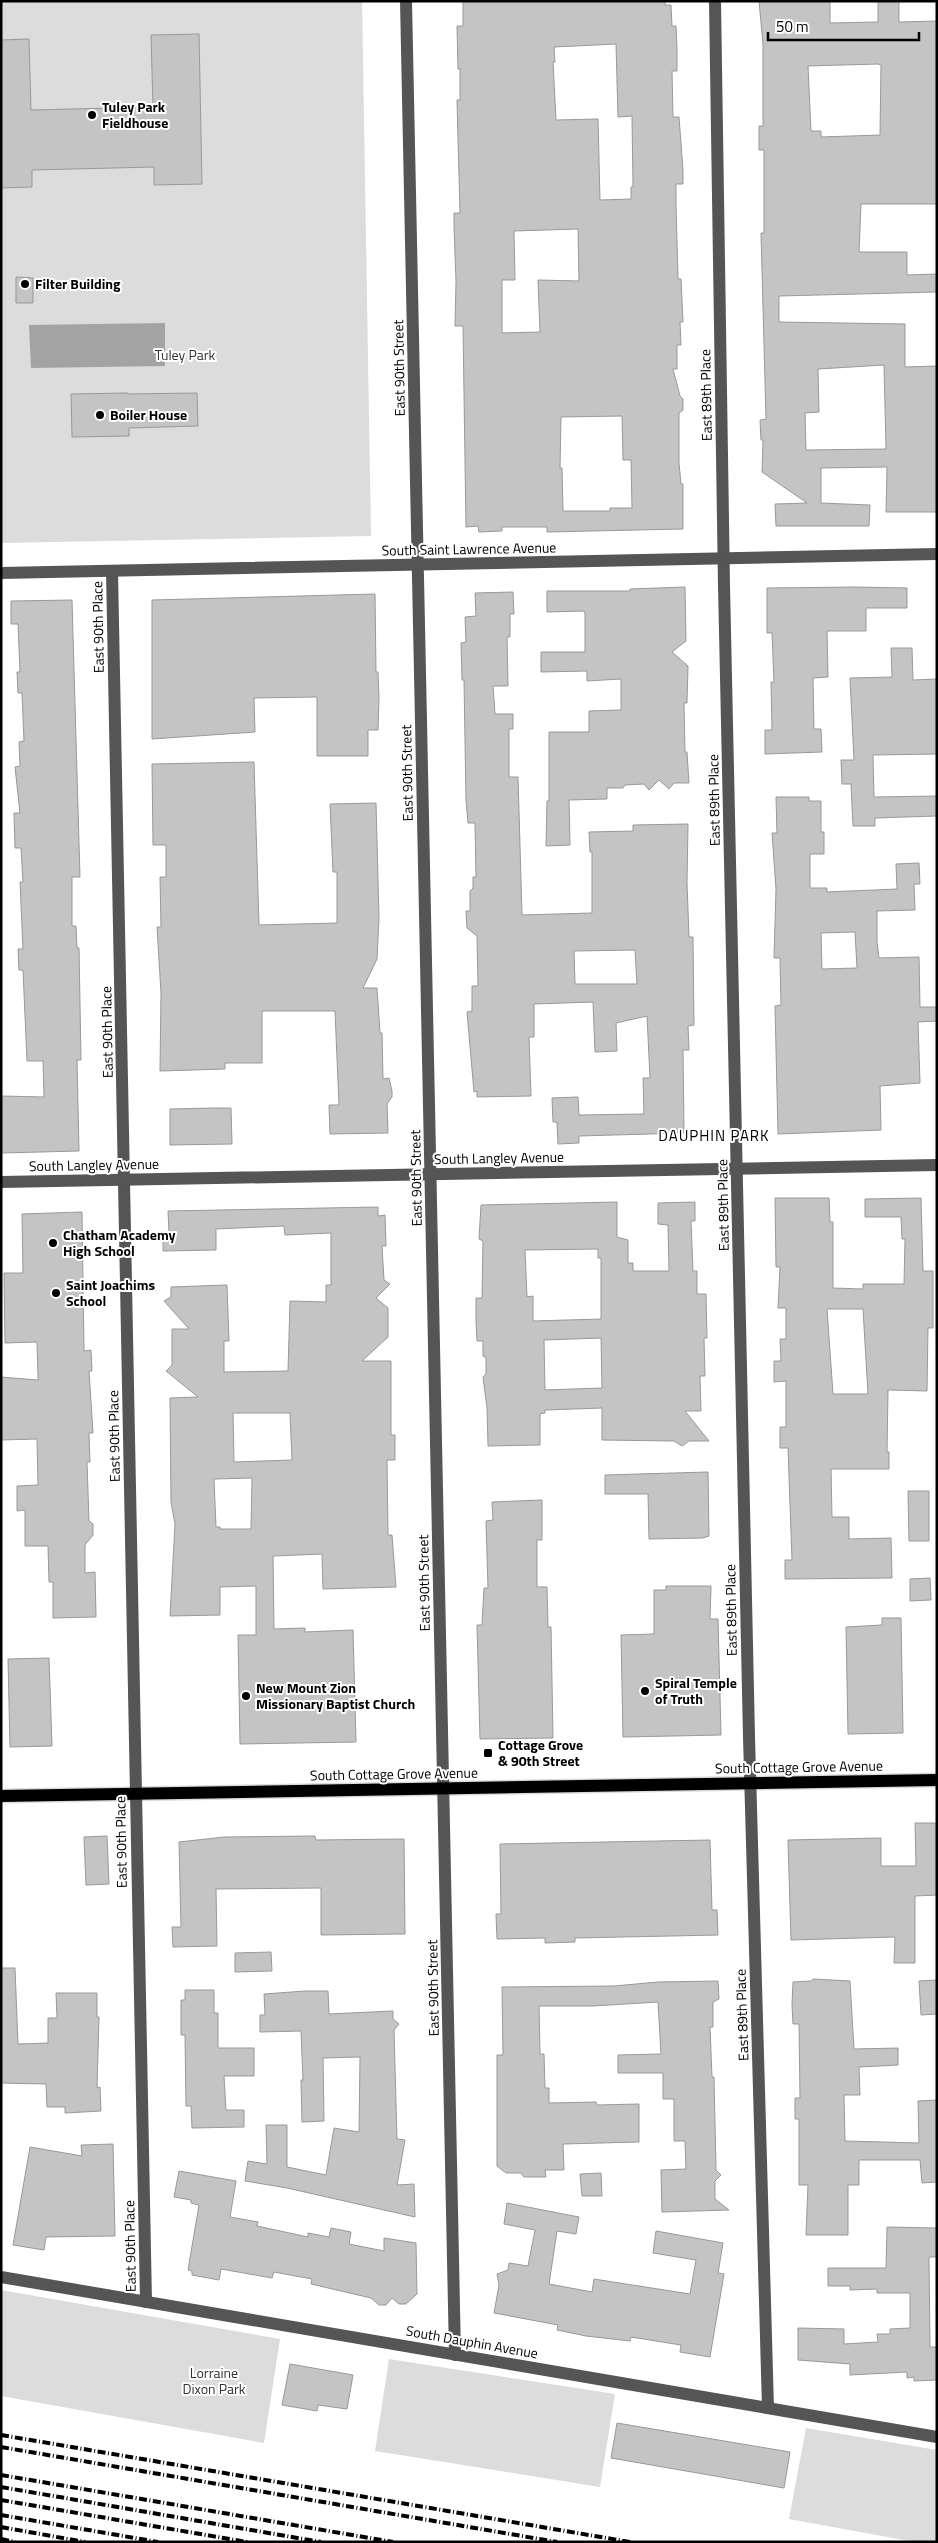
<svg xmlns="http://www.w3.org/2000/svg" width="938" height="2543" font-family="'Titillium Web',sans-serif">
<rect width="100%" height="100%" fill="#fff"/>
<g fill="#dcdcdc">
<path d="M1,1H362L371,536L1,543Z"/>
<path d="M1,2290L280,2339L264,2443L1,2396Z"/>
<path d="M389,2359L615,2394L600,2487L375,2451Z"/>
<path d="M806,2428L937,2450V2542H915L789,2519Z"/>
</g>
<path fill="#a3a3a3" d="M165,323V366L31,368L29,325Z"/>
<g fill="#c4c4c4" stroke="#999" fill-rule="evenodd">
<path d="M463,1H665V5H671L672,26H676L677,49V71H672L673,117H679L683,170V184H676V204L678,279H681L683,322H680L681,345H677V369H673L680,396L683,399V410L679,413V463L681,484H683V529L547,532V527H502V531L479,532L478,526L466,527L463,326H455L456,281L454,227V213H460L457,100H460V69H458L457,26H463ZM616,44L618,117L632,116L633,187H631V199L600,200L598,119L556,120L553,62H555L554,47ZM578,229L579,281L538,280L540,332L502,333V280H515L514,231ZM622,416L623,460H631L632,508H610V511H563L562,468H560L561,417Z"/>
<path d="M759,1H830V23L878,22V1H899V22L937,21V204H861L859,252H907V275L937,274V292L779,296V322L905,324V367L937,366V512H886L887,467L821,468V503L870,505L869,526H776L775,504L807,503L762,472L763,440H761L760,420L766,419L761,233H764V150H759V126H763V44ZM878,64L881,65L880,135L821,137V131H811L808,66ZM884,365L886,449L806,450L805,413L819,412L818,369Z"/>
<path d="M199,34L202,184L154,185V167L32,170V187L1,188V40L29,39L31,110L153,107L151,35Z"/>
<path d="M16,277L33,278V303H16Z"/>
<path d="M128,393V394L197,393L198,426L129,428V436L72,437L71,394Z"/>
<path d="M685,587L686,641L672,652L688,666L687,703H684L685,752H687L689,783H674L669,789L659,780L649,790L644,784L625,785L623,788H607V799L569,800L570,845L546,846L547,801H549V732H589V711L621,710V679L587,681V671L541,672V652H585V613L584,611L547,612V591H630V589Z"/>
<path d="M855,587L907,588V608H866V631H827L828,677L813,678L814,729H821L822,752L765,754V730H772L771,682H774L772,633H767V588Z"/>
<path d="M513,592L514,614H510V637H507L508,686H493L495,714H513V729H509V777H518L522,915L592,913V852H590L589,832L633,831V825L688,824L687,883L689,937H693L694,1025L688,1026L689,1050H683L684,1133L579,1136V1143L558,1144L557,1122H553L552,1098L578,1097L579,1115L644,1114L643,1078H650L647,1016L616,1023L617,1051L595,1052L593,1002L534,1004V1037H529L531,1096L477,1097V1091L474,1092L467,1012L472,1011V986H478L477,936L467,928L466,911H470V891L473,888V877H476L475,823H468L466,800L464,680H462L461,643L466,642L465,617L476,616L475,593ZM635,950L637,984H575L574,951Z"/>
<path d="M375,594L376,672H378L379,698L378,730H368V756H317V697L254,698L255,732L152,739V600Z"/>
<path d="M72,600L80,877H72V926H76L77,948H79L81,1060H77L79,1151L1,1153V1096L44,1097L43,1061H27L23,970H19L18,949H23L20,882H23L21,848H15L14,813H20L15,767L20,766L19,742L24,741L22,693H18L17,672H20L18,624H11V601Z"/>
<path d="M891,648H912L913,680L937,679V754L873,755L874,797L937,796V816L875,818V826H853L851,784H842L841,760H854L850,678L892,677Z"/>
<path d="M254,762L259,925L337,923V872H333L330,804L376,803L379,918L377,959L363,988H377L380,1033H382L383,1079L389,1078L392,1091V1097L387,1104L388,1133L330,1134L329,1105H339L335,1011H262V1063H225V1069L160,1071L161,993L157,927H161L160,877H166V845H153L152,764Z"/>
<path d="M776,797H809V801H821V832H824V854H810V888H827V892L897,889L896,864L919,863L920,884H914L915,910L877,911V942L879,958L919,957L920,1007H937V1021L918,1022L920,1083L880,1086L881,1130L778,1134L775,1006L781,1005L780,958H774L776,889L772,833H777ZM855,932L857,968L822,969L821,933Z"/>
<path d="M214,1108H231L232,1144L170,1145V1109Z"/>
<path d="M775,1198H829L830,1222H833V1288L863,1289V1284H904L905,1239H902L901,1217H865V1199L921,1198L923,1271H933V1328H928L927,1391L888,1390L887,1452H889V1469H831L832,1517H849V1539L891,1538L892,1578L785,1579V1560H792L788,1448H780V1427H786V1381L774,1382V1361H781L780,1339H786V1308H778L780,1267H776ZM827,1309H863L868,1394H833Z"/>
<path d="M617,1202V1237L628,1240V1263H633V1271H669L668,1225L658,1224V1203L695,1202V1221H691L693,1271H697V1294H706L707,1338H704L705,1376H700L701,1411H685L709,1441H689L682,1446L674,1441L602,1440V1408L545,1410V1413L540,1414V1445L488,1446L487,1408L483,1377L486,1374V1358L483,1356V1341H477L476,1321V1298H482L483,1241L479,1239L481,1205ZM598,1249V1258H601V1319L533,1321V1296L527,1297L525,1250ZM601,1338L602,1388L545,1390L544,1340Z"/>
<path d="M378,1207V1216L385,1215L386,1246H382L384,1280L390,1284L376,1298L388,1308V1337L362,1361H391V1435H395V1460H387L388,1535H392L396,1587L323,1589L322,1554L273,1556L274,1629L305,1628V1632L353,1630L356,1742L240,1744L238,1635H256V1586L220,1587V1615L170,1616L175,1524L171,1502L170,1398L198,1397L166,1371L172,1365V1329H189L164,1301L171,1297V1287L227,1285L229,1341H224V1372L288,1371L290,1301L326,1302V1285H331V1233L285,1235L284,1226L216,1229V1250L163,1251V1232H169L168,1211ZM233,1413H290L292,1460L234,1462ZM252,1478L251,1529H220V1527H216L214,1479Z"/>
<path d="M82,1212L84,1351L91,1350L92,1371H89L93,1433H89L90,1462H87L89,1521L93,1524V1535L85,1545V1573L95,1572L96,1617L53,1618V1582H49L48,1546H25V1510L17,1511V1486L38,1485L37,1439L1,1440V1377L38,1380V1376L37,1342L5,1343L4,1273H23L22,1214Z"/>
<path d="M708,1472L709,1536L703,1538L649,1539L648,1494H605V1475Z"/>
<path d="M908,1491H929V1541H909Z"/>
<path d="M542,1500V1540H537V1587H547L548,1627H551L553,1738L480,1739L477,1625H482L484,1588H488L486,1521L493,1520L492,1502Z"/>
<path d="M930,1578L931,1600L910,1601V1579Z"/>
<path d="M666,1586H711L710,1619H718L721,1735L623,1737L621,1635L654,1634V1590H666Z"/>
<path d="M882,1618H901L903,1733L848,1734L846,1627L882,1625Z"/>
<path d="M49,1658L52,1746L10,1747L8,1659Z"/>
<path d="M915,1823H935L937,1826V1895L915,1896V1963H894L895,1937L791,1940L788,1840L881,1838V1866H916Z"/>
<path d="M107,1836L109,1884L86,1885L84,1837Z"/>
<path d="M315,1836L316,1840L404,1839L405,1934L321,1935V1888L216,1889L217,1946L173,1947L172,1927H181L179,1842L224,1837Z"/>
<path d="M710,1840L712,1910H717L718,1935L575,1938V1942L545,1943V1938L497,1939L496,1914H501L500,1844Z"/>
<path d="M271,1952L272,1971L235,1972V1953Z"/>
<path d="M1,1968H15L18,2044L48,2043V2018H57L56,1993H97V2017H99L97,2088L100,2087L101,2111L65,2113V2107H47L46,2084L1,2083Z"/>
<path d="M813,1979L850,1981L854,2049L898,2048V2065L859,2067L860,2095H844L845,2141L919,2143L918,2101L937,2100V2182L922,2183L920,2160H859V2185H848V2235H806L808,2185H799V2119H795V2098H800L799,2024H793L792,2005L793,1982L811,1981Z"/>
<path d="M937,1980V2014L921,2015L919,1981Z"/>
<path d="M718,1981L719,1999L713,2002V2027H710L712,2077H714L716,2170L721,2175L715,2181V2199L729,2210L662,2212L661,2170L686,2169L685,2141H674V2099H663V2073H618V2055L661,2054L658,2002L593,2006H539L540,2054H544L545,2088H549V2103L596,2102L597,2105L639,2104V2142L563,2144L564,2170H545L546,2177H524L521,2173H506L497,2166V2055H503L502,1987L614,1986L658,1982Z"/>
<path d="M185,1990H214V2013H218V2048H254V2076H224L226,2110H244V2127L192,2128L191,2106H186L185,2035H181V2000H185Z"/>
<path d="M305,1991H328L329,2014L393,2011V2019L399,2024L394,2030L397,2139L405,2140L397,2185L414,2184L415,2217L287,2188L245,2181L248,2161L267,2164L266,2125H287V2167L326,2175L334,2128L359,2132L360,2057L323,2058L324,2121L302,2122L301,2080H303L301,2031L260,2032V2015H265L264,1994Z"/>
<path d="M113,2144L115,2236L46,2237L44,2250L13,2245L30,2147L82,2156L81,2145Z"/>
<path d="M179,2171L236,2181L230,2217L258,2222L257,2226L308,2237V2233L329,2237L331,2228L351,2232L349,2244L384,2251V2238L416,2243L417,2294L406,2304H399L392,2298L386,2305H379L371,2298L311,2284L312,2279L274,2272L272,2278L221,2269L219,2280L192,2275V2271L188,2270L199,2205L191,2203V2200L174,2197Z"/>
<path d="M601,2173L602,2196H582L580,2174Z"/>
<path d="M507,2203L579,2217L576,2234L557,2231L549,2284L592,2292L594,2279L690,2294L696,2260L653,2253L656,2231L723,2243L718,2273L724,2274L710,2357L680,2352L681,2345L631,2337L630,2341L586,2336L557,2330L558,2325L494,2313L499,2285L497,2274L508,2270L509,2263L528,2266L535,2230L504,2224Z"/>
<path d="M887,2227L937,2228V2257H929L930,2347H937V2380L914,2381V2377L907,2378V2372L850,2375V2364L798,2360V2328L844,2329V2344L878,2342L877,2334H890V2329L910,2328V2293H877V2289L850,2290V2286H828V2268H886Z"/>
<path d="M290,2364L353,2375L347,2409L318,2405L317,2411L282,2405Z"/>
<path d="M617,2423L790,2452L784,2488L611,2458Z"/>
</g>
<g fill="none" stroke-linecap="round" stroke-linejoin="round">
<g stroke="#dbdbdb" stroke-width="15">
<path id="major" d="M1,1796L937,1780"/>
</g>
<g stroke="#555" stroke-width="12">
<path d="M406,1L455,2355"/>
<path d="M715,1L724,585L749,1737L768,2408"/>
<path d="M112,571L146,2302"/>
<path d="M1,573L937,554"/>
<path d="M1,1182L937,1165"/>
<path d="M1,2277L937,2437"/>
</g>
<use href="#major" stroke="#000" stroke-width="12"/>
<g stroke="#000" stroke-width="4" stroke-dasharray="8 2.5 1 2.5" stroke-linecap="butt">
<path d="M1,2435L630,2542"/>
<path d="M1,2447L557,2542"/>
<path d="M1,2475L393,2542"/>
<path d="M1,2487L321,2542"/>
<path d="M1,2500L247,2542"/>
<path d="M1,2515L158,2542"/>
<path d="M1,2527L85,2542"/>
<path d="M1,2539L15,2542"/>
</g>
</g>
<g fill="#000" stroke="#fff" stroke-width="2">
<circle cx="92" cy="115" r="5"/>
<circle cx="25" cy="284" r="5"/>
<circle cx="100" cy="415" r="5"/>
<circle cx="53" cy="1243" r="5"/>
<circle cx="56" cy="1293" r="5"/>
<circle cx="645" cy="1691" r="5"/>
<circle cx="246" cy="1696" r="5"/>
<rect x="483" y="1748" width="10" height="10" rx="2.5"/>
</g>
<g text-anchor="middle" stroke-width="4" stroke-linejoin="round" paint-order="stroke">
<g font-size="14" font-weight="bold" fill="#000" stroke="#fff" text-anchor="start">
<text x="102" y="112">Tuley Park<tspan x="102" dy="16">Fieldhouse</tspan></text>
<text x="35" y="289">Filter Building</text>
<text x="110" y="420">Boiler House</text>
<text x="63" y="1240">Chatham Academy<tspan x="63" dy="16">High School</tspan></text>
<text x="66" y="1290">Saint Joachims<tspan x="66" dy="16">School</tspan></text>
<text x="655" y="1688">Spiral Temple<tspan x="655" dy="16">of Truth</tspan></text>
<text x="256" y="1693">New Mount Zion<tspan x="256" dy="16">Missionary Baptist Church</tspan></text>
<text x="498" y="1750">Cottage Grove<tspan x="498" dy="16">&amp; 90th Street</tspan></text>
</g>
<g font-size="14" fill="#333" stroke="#fff">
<text x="185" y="360">Tuley Park</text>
<text x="214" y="2378">Lorraine<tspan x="214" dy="16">Dixon Park</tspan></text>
</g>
<g font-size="14" fill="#000" stroke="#fff">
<text transform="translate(399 368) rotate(-91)" y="5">East 90th Street</text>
<text transform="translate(706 395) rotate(-91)" y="5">East 89th Place</text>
<text transform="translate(469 549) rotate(-1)" y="5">South Saint Lawrence Avenue</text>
<text transform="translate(98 627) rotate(-91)" y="5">East 90th Place</text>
<text transform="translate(407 773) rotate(-91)" y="5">East 90th Street</text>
<text transform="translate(714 800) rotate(-91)" y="5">East 89th Place</text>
<text transform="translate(107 1032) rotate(-91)" y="5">East 90th Place</text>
<text transform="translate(499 1158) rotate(-1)" y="5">South Langley Avenue</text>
<text transform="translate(94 1165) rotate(-1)" y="5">South Langley Avenue</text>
<text transform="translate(416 1178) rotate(-91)" y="5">East 90th Street</text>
<text transform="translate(723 1205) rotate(-91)" y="5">East 89th Place</text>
<text transform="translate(114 1436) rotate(-91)" y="5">East 90th Place</text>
<text transform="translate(424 1583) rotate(-91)" y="5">East 90th Street</text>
<text transform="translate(731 1610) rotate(-91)" y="5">East 89th Place</text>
<text transform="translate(799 1767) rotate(-1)" y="5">South Cottage Grove Avenue</text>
<text transform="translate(394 1774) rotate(-1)" y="5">South Cottage Grove Avenue</text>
<text transform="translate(121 1842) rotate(-91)" y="5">East 90th Place</text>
<text transform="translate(433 1988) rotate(-91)" y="5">East 90th Street</text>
<text transform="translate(742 2015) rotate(-92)" y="5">East 89th Place</text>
<text transform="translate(130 2246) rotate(-91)" y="5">East 90th Place</text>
<text transform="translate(472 2342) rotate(10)" y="5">South Dauphin Avenue</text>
</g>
<g font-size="15" letter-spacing="1" fill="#000" stroke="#fff">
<text x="714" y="1141">DAUPHIN PARK</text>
</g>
</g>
<rect width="938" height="2543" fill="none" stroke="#000000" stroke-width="5"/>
<path d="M768 32v8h151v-8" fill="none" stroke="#000000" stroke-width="2.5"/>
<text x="776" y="32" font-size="15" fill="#000000" stroke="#ffffff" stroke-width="4" paint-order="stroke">50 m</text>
</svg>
